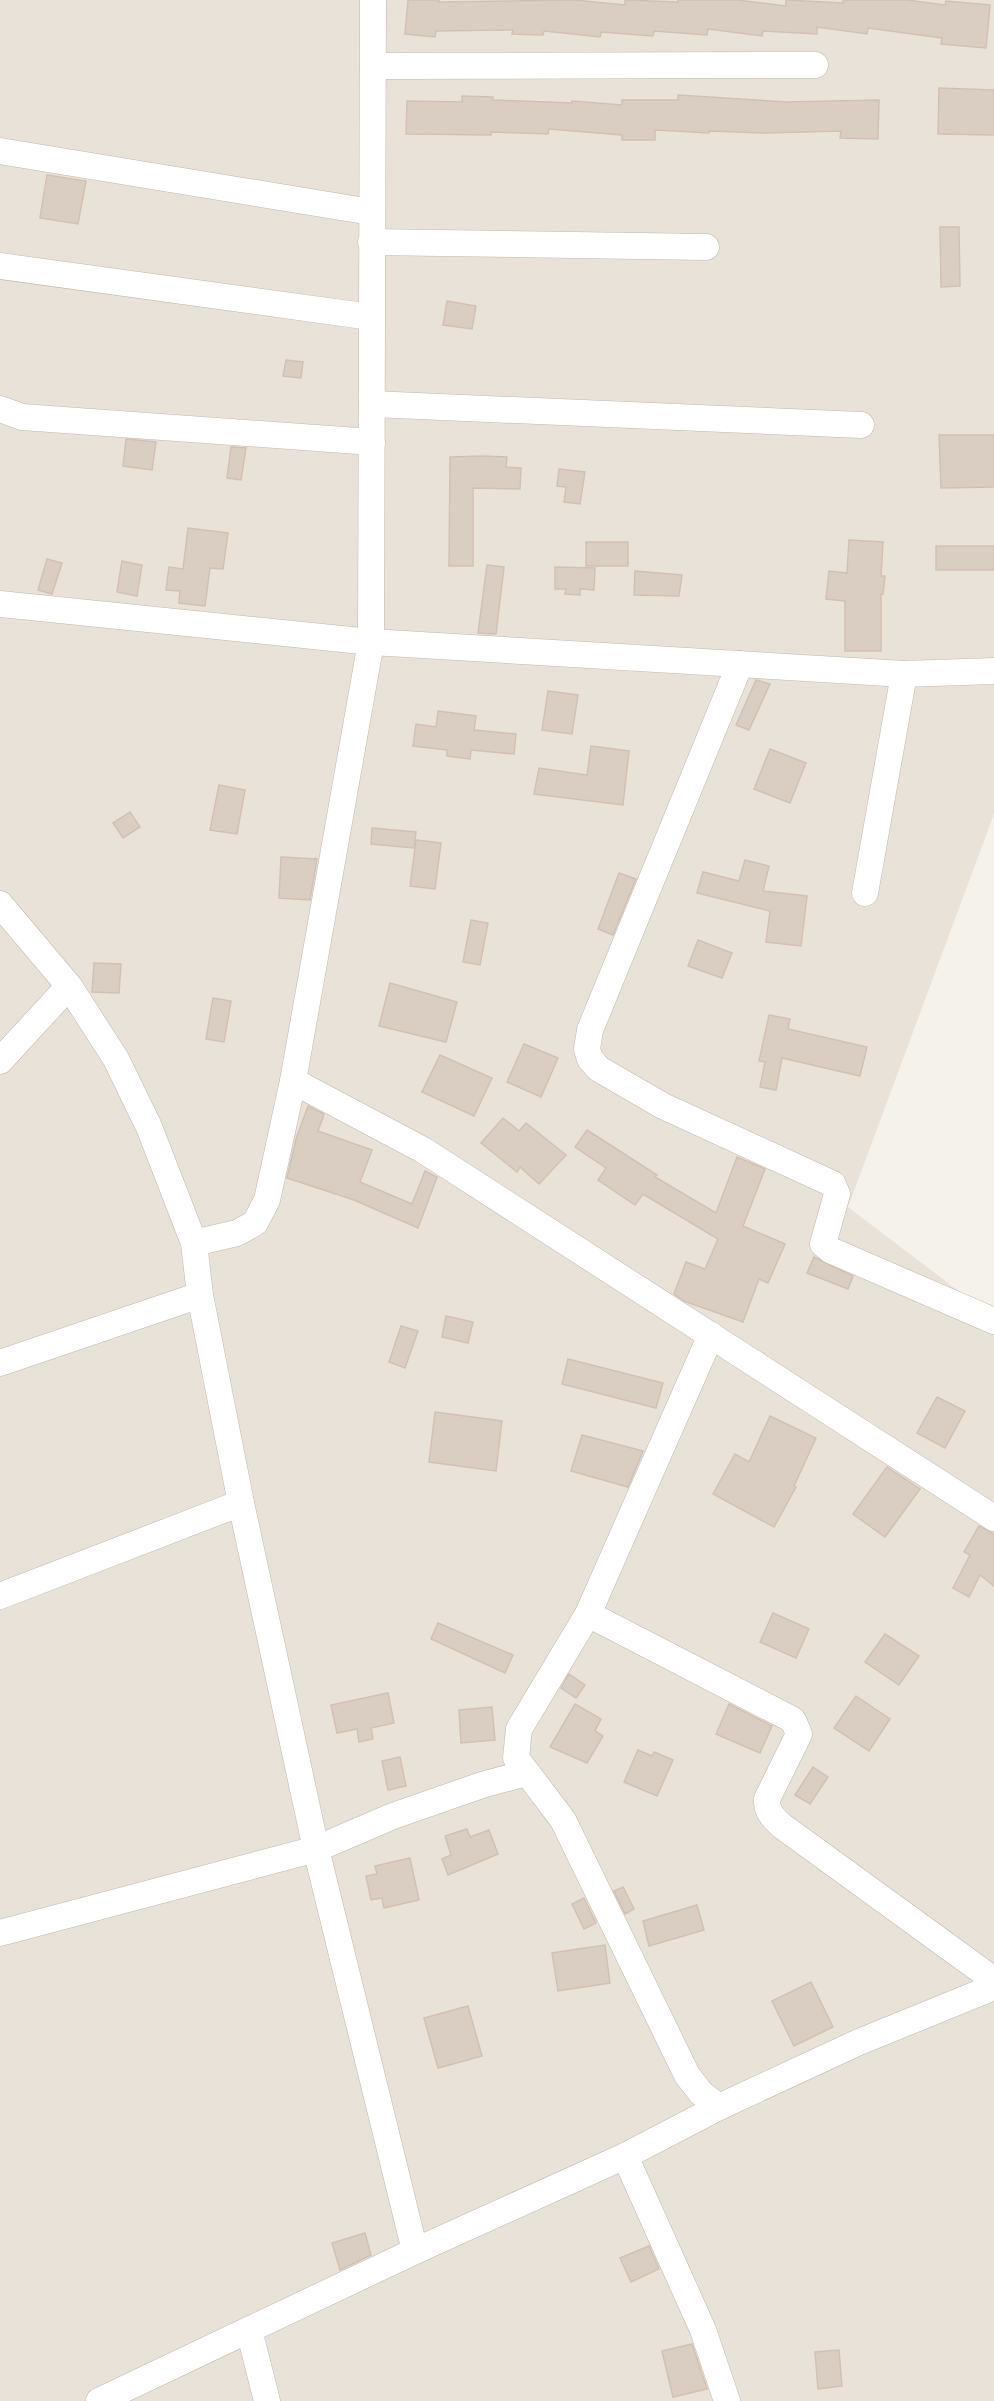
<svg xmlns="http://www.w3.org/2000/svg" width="994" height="2401" font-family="Ubuntu,sans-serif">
<rect width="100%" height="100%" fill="#f5f1eb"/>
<path fill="#e9e2d9" d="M0,0H994V814L848,1207L994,1318V2401H0Z"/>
<g fill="#dacec3" stroke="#d2c1b3" stroke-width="1.5">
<path d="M408,0H439V2L575,0L625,5V0L678,2V0H737L786,6V0L843,3V0H907L945,5L946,1L990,5L986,48L941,44L942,38L868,28L867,34L817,27V34L763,31L762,36L708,29L707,35L654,31L653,36L601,32L600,37L544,31L543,35L512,34L513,30L436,31L435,37L405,34Z"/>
<path d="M939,88L994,90V135L938,134Z"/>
<path d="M678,95L787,102L879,100L878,139L840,138L841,131L765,133L709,131V133L655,130V140H622V135L549,129L548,134L491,132V135L406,134L407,101L462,102V96L493,97V100L572,103V101L622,105V100H678Z"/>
<path d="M47,175L86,181L78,224L40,218Z"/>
<path d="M940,227H959L960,286L941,287Z"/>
<path d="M447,301L476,306L472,329L443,325Z"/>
<path d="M286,360L303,362L301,378L283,376Z"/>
<path d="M939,435H994V487L941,488Z"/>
<path d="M126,439L156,442L152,470L123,466Z"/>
<path d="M231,447L246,448L241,480L227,478Z"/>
<path d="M483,456L507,457L506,467L521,468L520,489L473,488V566H449L450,457Z"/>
<path d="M559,469L585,472L580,504L564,502L566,487L557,486Z"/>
<path d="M188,528L228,533L223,569L210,568L205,606L179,603L180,591L166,590L169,567L183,569Z"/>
<path d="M849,540L883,542L881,576H885L883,594H881V651H845V601L826,599L829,571L847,573Z"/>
<rect x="586" y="542" width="42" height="24"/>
<rect x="936" y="546" width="58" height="24"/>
<path d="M47,559L62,563L52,594L38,590Z"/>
<path d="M122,561L142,565L137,596L117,592Z"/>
<path d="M487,565L504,567L496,634L478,633Z"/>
<path d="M555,567L595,568L594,590L580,589V595L565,594L566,589H555Z"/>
<path d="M635,571L682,575L679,596L634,595Z"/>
<path d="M756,680L770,684L749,730L736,725Z"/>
<path d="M548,691L578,695L572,734L542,730Z"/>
<path d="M438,711L476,716L474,730L516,734L514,754L471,750L470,759L447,756V750L413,746L416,724L436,727Z"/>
<path d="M591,746L629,751L623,805L534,794L539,768L587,775Z"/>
<path d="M770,749L806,763L790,803L754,789Z"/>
<path d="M219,785L245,790L237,834L210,830Z"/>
<path d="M130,812L140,827L123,838L113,823Z"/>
<path d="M372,828L416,832L414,848L371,844Z"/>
<path d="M416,840L441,843L435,889L410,886Z"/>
<path d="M281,857L317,859L310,900L279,898Z"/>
<path d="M745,860L769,866L763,891L807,896L801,946L766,942L770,911L697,893L703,872L739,881Z"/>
<path d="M619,873L636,879L613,935L598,929Z"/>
<path d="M471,920L488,923L480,965L463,962Z"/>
<path d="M698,940L732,953L722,978L688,966Z"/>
<path d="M94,963L121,964L119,993L92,992Z"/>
<path d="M390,983L457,1002L446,1042L379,1026Z"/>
<path d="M213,998L231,1001L224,1042L206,1039Z"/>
<path d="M769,1015L790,1019L788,1029L867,1047L860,1076L782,1058L776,1090L760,1087L765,1062L759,1061Z"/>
<path d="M524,1044L558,1058L541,1097L507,1082Z"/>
<path d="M440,1055L492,1078L474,1116L422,1092Z"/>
<path d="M308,1106L324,1114L318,1131L372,1150L360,1182L412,1204L425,1171L437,1177L418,1228L354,1200L287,1178L296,1139Z"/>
<path d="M503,1118L519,1131L526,1123L566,1155L539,1184L520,1167L517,1172L481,1143Z"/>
<path d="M587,1130L657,1175L655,1177L716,1213L737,1157L765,1169L743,1226L785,1244L768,1283L759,1279L743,1322L684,1301L674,1294L686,1262L705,1269L718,1239L643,1194L635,1205L598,1180L606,1168L575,1147Z"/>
<path d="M814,1257L853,1276L848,1289L807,1273Z"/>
<path d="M446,1316L473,1322L468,1343L442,1337Z"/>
<path d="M401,1326L418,1331L405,1368L389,1362Z"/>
<path d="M568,1359L663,1383L656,1408L562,1384Z"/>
<path d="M937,1397L965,1411L945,1448L917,1433Z"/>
<path d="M435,1412L502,1421L496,1471L429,1462Z"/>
<path d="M770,1416L816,1438L794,1486L796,1487L774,1527L713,1494L735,1454L749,1462Z"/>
<path d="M582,1435L643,1451L628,1487L571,1471Z"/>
<path d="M887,1467L920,1489L885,1537L853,1514Z"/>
<path d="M979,1526L994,1534V1586L980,1575L969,1597L953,1588L970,1555L964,1552Z"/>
<path d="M773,1613L809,1629L796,1658L760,1642Z"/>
<path d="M438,1623L513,1655L505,1673L431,1639Z"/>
<path d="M885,1634L919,1656L899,1685L865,1662Z"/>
<path d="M569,1674L585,1685L576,1698L561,1688Z"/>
<path d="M388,1693L394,1723L371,1728L373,1739L359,1742L357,1729L337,1733L331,1705Z"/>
<path d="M856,1696L890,1719L869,1751L834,1728Z"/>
<path d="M575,1704L601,1719L595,1731L603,1736L587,1763L550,1747Z"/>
<path d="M729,1704L772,1726L760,1753L716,1734Z"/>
<path d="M492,1707L495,1740L461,1743L459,1710Z"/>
<path d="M638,1750L652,1756L654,1752L673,1760L657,1796L624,1782Z"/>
<path d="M400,1757L406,1786L388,1790L382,1761Z"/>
<path d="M813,1767L828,1777L810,1804L795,1795Z"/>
<path d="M467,1829L470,1837L489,1830L498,1854L448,1875L442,1859L451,1855L445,1836Z"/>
<path d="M410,1858L419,1900L384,1908L382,1898L371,1900L366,1876L377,1874L375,1866Z"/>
<path d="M623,1887L634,1909L625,1914L614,1891Z"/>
<path d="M584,1898L596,1923L584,1929L572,1904Z"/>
<path d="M697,1905L704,1930L649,1946L643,1921Z"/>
<path d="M605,1945L610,1983L558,1991L552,1953Z"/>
<path d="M811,1982L833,2027L794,2046L772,2001Z"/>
<path d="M468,2006L482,2056L438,2068L424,2018Z"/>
<path d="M365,2233L371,2255L340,2270L332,2243Z"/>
<path d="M649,2246L659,2269L631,2282L620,2258Z"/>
<path d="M692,2344L707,2389L673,2397L662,2351Z"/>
<path d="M839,2350L842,2386L818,2389L815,2352Z"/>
</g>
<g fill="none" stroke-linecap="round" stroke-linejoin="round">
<g stroke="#c1b7ad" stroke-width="27">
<g id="minor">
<path d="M373,66L815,65"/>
<path d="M0,151L371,212"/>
<path d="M371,242L706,247"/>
<path d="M0,266L371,317"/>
<path d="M372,404L861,425"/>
<path d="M0,409L22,417L372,442"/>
<path d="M0,604L371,642L904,674L994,671"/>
<path d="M740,664L590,1030L587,1049L590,1059L599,1069L663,1106L833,1184L837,1194L823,1244L830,1250L994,1321"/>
<path d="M865,893L904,674"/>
<path d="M0,904L69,986L116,1059L149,1127L194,1243L200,1295L241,1503L316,1849L415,2251"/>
<path d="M0,1061L69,986"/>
<path d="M293,1081L423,1150L994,1518"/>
<path d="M194,1243L237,1233L255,1223L267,1200L293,1081L371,642L373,0"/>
<path d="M711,1335L588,1614L519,1729L516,1758L563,1820L687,2075L701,2093L719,2107"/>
<path d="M0,1363L200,1295"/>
<path d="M0,1596L241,1503"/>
<path d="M588,1614L793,1720L799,1734L767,1799C766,1811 773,1818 782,1826L994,1980"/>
<path d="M0,1933L316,1849L393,1816L482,1785L526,1773"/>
<path d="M625,2156L703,2330L727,2401"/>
<path d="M249,2330L267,2401"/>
<path d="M99,2401L415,2251L625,2156L719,2107L859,2042L994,1987"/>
</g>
</g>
<use href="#minor" stroke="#fff" stroke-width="26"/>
</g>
</svg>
